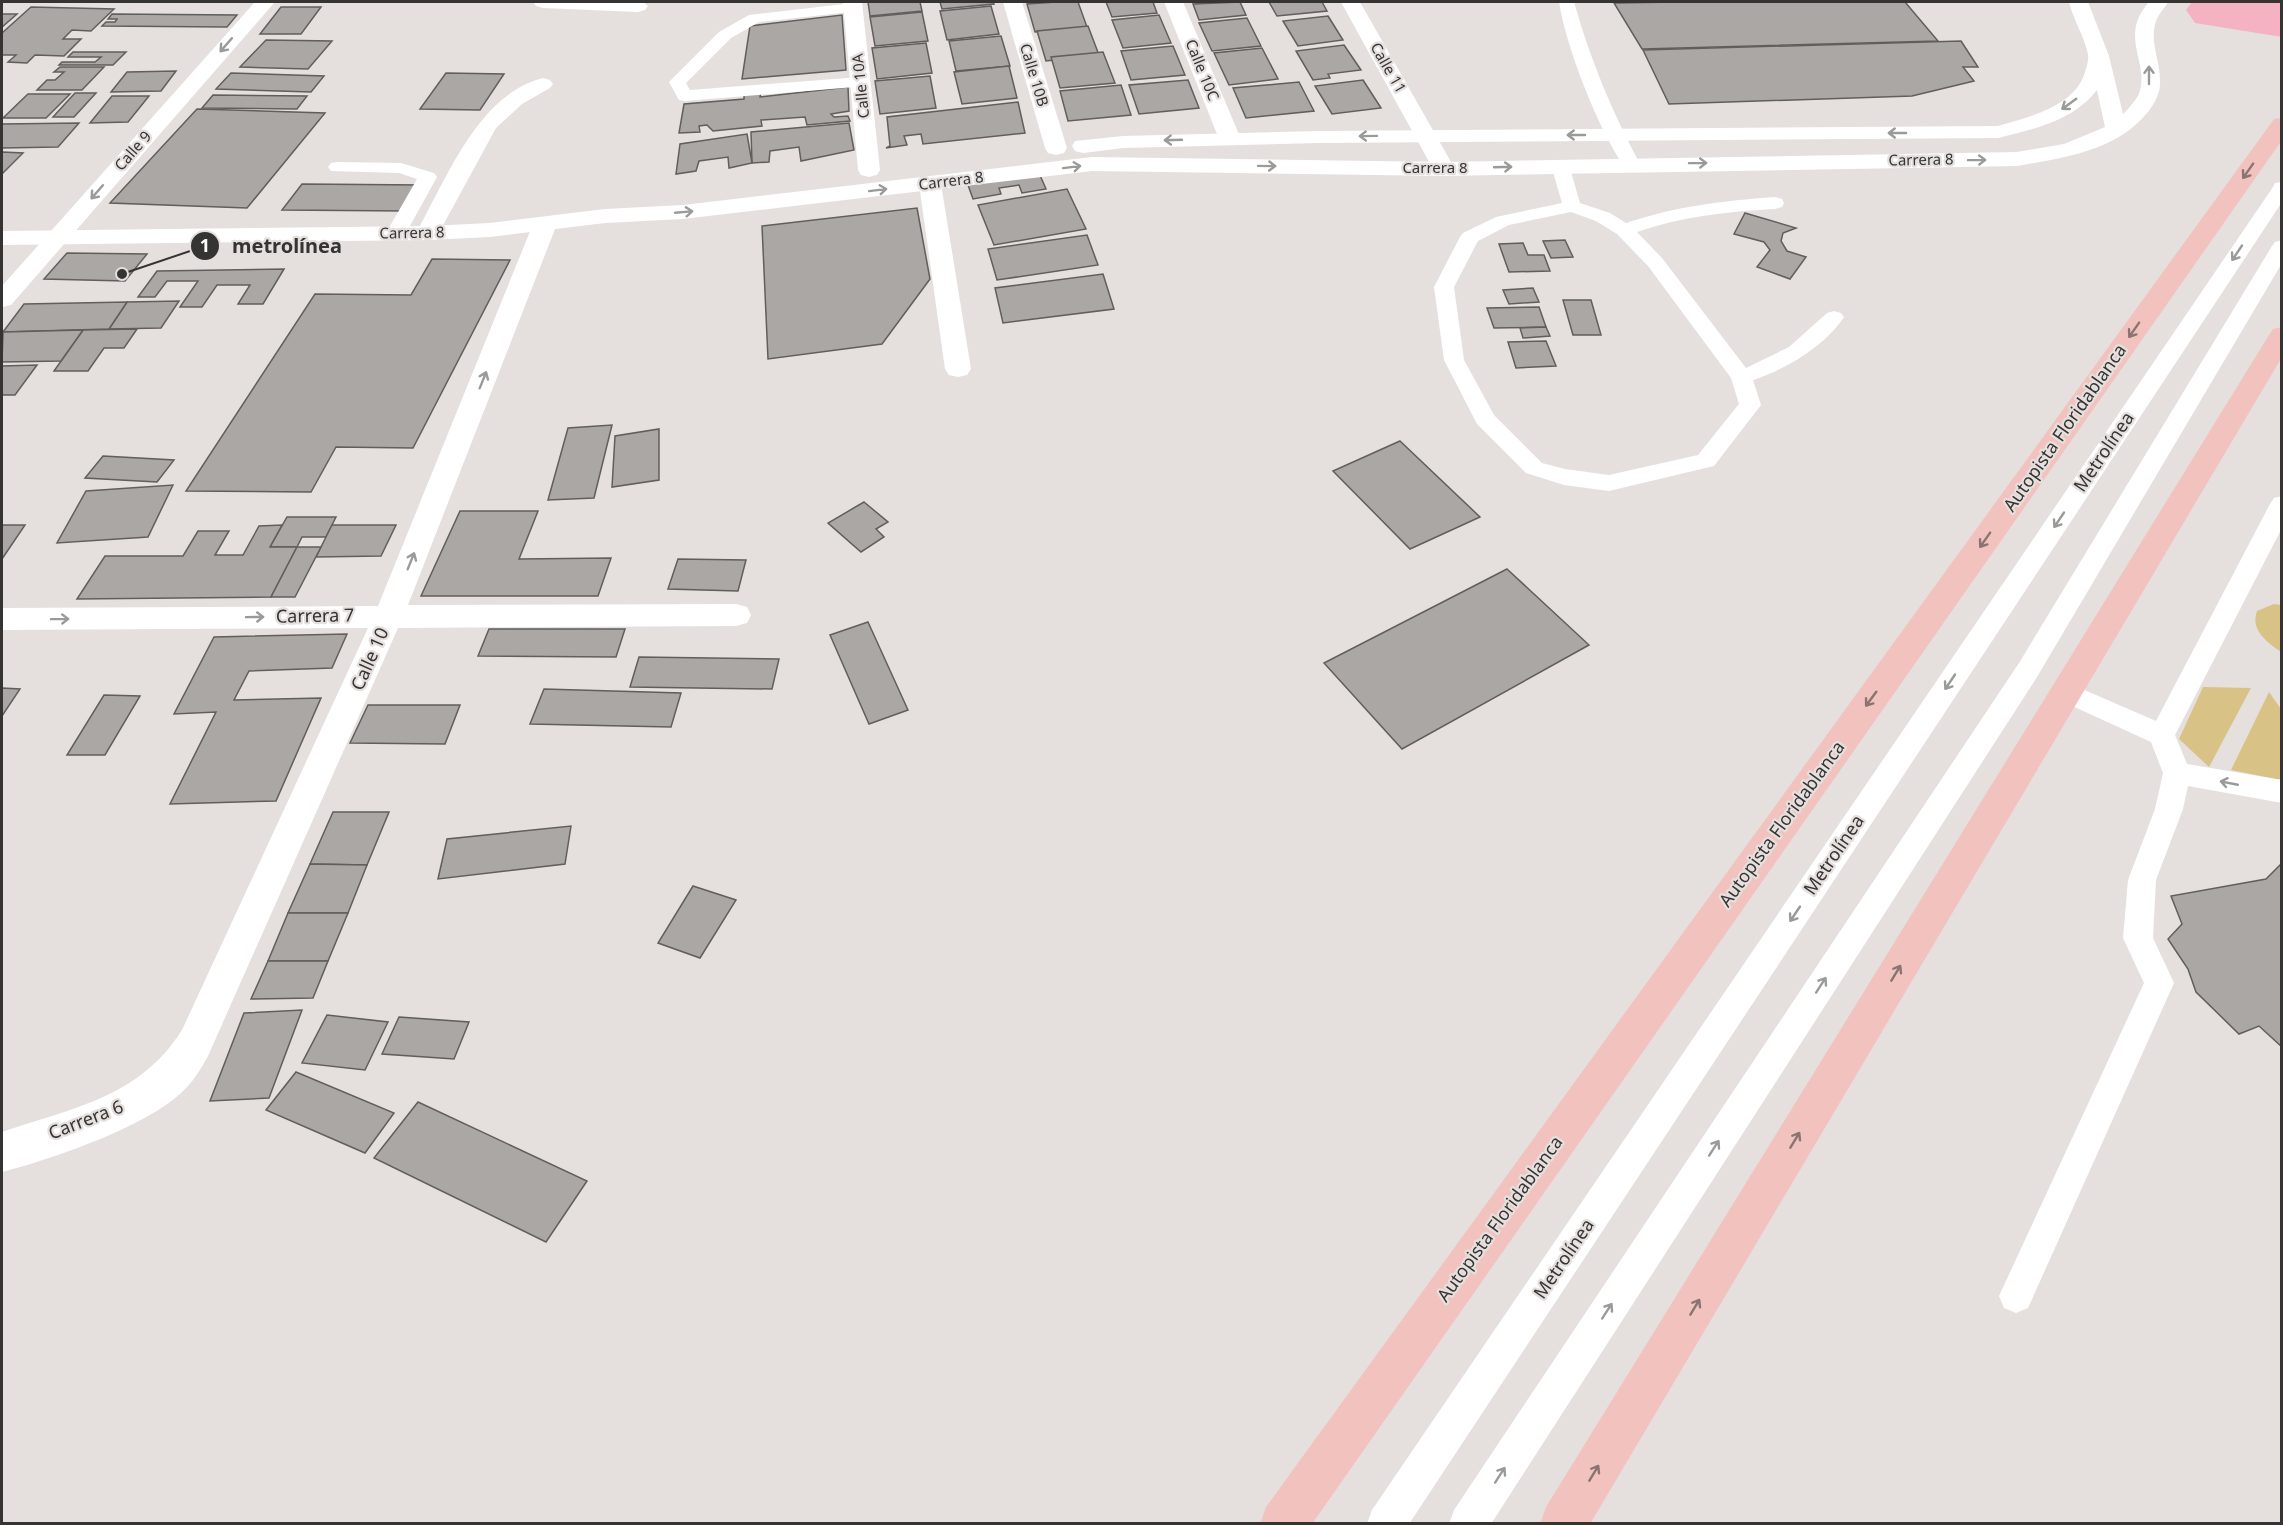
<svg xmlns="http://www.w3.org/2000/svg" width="2283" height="1525" font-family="'Noto Sans',sans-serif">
<rect width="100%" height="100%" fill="#e5e0de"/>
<g fill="#d8c285">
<path d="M2274,604L2281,605V652C2267,642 2250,630 2257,611Z"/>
<path d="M2203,687L2251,688L2209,767L2179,739Z"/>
<path d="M2269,692L2281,709V780L2231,770Z"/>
</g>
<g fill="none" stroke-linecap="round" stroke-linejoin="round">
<path fill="#f5b2c3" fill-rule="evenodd" d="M2192,2H2282V37L2195,23L2186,10Z"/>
</g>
<g fill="#aba7a4" stroke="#615e5b" stroke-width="1.5">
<path d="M868,2H920L922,11L870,16Z"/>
<path d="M940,2H993L994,4L942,9Z"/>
<path d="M1056,2H1078L1087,27L1035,32L1027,4Z"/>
<path d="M1106,2H1153L1157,13L1112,17Z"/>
<path d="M1240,2L1246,15L1199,20L1193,4Z"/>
<path d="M1269,2H1322L1327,11L1277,16Z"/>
<path d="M1676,2H1905L1938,41L1642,49L1614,3Z"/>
<path d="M991,6L999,34L947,40L940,11Z"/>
<path d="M31,7L114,9L91,31L72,30L63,39H81L64,56L35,55L27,63L8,62L16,55H2V33Z"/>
<path d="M281,7H321L301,34H260Z"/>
<path d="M922,12L928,41L875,46L870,17Z"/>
<path d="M2,14H17L2,27Z"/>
<path d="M112,14L237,15L227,27L102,26L106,22H115L117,19H108Z"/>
<path d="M842,15L846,70L742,79L750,26Z"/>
<path d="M1159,15L1171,43L1123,48L1112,20Z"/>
<path d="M1328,16L1343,40L1298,46L1283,21Z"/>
<path d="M1247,18L1261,46L1212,51L1199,23Z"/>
<path d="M1088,26L1099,55L1046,61L1037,31Z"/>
<path d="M1001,36L1010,66L956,71L949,41Z"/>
<path d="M266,40L332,41L308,69L240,67Z"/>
<path d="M1961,41L1978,67H1963L1974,81L1912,96L1669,104L1643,50Z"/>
<path d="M926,43L932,73L877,79L872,48Z"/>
<path d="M1344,45L1361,70L1328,74L1330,78L1313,80L1296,51Z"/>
<path d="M1173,46L1185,75L1131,80L1121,51Z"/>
<path d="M1262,48L1278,79L1229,85L1214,53Z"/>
<path d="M73,52H126L113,65H59L62,62H95L101,57H68Z"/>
<path d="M1103,52L1115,83L1060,88L1051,57Z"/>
<path d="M1009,66L1017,98L962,104L954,72Z"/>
<path d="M60,67H104L82,90H37L47,80H55L64,72H54Z"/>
<path d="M176,71L161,91L111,92L127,72Z"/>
<path d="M231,73L324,76L311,92L216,89Z"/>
<path d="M446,73L504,74L480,110L420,109Z"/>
<path d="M930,76L936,108L880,114L875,81Z"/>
<path d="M1188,80L1199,108L1139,114L1129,85Z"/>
<path d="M1363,80L1381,108L1332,114L1315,86Z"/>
<path d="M1299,82L1314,111L1246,118L1233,88Z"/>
<path d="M1121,85L1131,115L1068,121L1060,91Z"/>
<path d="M848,87L849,111L831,114L834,117L848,116L850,121L807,125L805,117L761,120L762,126L713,131L707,125L699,126L700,132L679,133L684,104L744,99V94L761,93L760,97Z"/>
<path d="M75,93H96L74,117H53Z"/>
<path d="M28,94H70L46,118H3Z"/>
<path d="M213,95L307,96L297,109L202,108Z"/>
<path d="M112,96H149L128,122L90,123Z"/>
<path d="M1018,102L1025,133L923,144L921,134L904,136L907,145L886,148L890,146L887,117Z"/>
<path d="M197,109L325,113L247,208L110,203Z"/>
<path d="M79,123L58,147L2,148V124Z"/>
<path d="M849,123L854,150L801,161L799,147L770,151L769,162L752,163L751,132Z"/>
<path d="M747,134L752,163L729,168L728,157L699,161L696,171L676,174L680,144Z"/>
<path d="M2,152L23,153L2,174Z"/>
<path d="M1039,173L1046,189L1022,193L1019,185L999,188L1001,194L973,199L968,185Z"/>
<path d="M302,184L422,185L406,211L282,210Z"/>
<path d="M1067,189L1086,229L994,245L978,205Z"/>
<path d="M917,208L930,279L882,344L768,359L762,226Z"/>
<path d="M1745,213L1796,228L1783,233L1781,241L1787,251L1806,257L1790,279L1757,267L1770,250L1764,242L1734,234Z"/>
<path d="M1087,235L1098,265L997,280L988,249Z"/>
<path d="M1565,240L1573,257L1551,258L1543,241Z"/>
<path d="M1523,243L1528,255H1544L1550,271L1509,272L1499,244Z"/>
<path d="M67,253L147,254L125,281L44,279Z"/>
<path d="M432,259L510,260L413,448L336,447L311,492L186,491L315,294L411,295Z"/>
<path d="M284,269L263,304H238L250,285H217L202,307H180L198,281H167L155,297H138L157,271Z"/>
<path d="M1103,274L1114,309L1003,323L995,288Z"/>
<path d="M1533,288L1539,302L1509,304L1503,290Z"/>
<path d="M1563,300H1591L1601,335H1573Z"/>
<path d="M179,301L161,328L109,329L127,302Z"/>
<path d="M127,302L109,329L3,332L24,304Z"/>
<path d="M1539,307L1546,327L1494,328L1487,308Z"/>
<path d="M1546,327L1550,336L1523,338L1520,328Z"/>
<path d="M137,329L124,348H104L88,371H54L83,330Z"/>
<path d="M83,330L61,361L2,362L3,332Z"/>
<path d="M1546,341L1556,366L1516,368L1508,342Z"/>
<path d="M37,365L15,395H2V366Z"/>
<path d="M612,425L594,498L548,500L568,428Z"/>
<path d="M659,429V480L612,487L615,436Z"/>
<path d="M1400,441L1480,517L1410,549L1333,471Z"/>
<path d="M103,456L174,460L157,482L85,478Z"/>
<path d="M173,485L148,537L57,543L86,491Z"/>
<path d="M864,502L888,522L876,529L884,537L861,552L828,523Z"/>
<path d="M460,511H538L519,559L611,558L598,596H421Z"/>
<path d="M287,517H336L326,537H302L297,547H270Z"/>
<path d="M2,525H25L2,559Z"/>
<path d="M282,525L270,547H297L271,597L77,599L105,556H183L198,531H229L215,555H243L259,526Z"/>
<path d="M332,525H396L381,556L316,557Z"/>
<path d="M297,547H321L295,597H271Z"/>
<path d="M678,559L746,560L738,591L668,589Z"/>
<path d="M1507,569L1589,645L1402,749L1324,663Z"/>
<path d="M868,622L908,710L869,724L830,635Z"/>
<path d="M489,629H625L616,657L478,656Z"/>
<path d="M347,634L332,668L249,671L234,700L321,698L276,801L170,804L216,712L174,714L214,637Z"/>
<path d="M639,657L779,659L772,689L630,687Z"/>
<path d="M2,688L20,689L2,716Z"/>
<path d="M544,689L681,693L671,727L530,724Z"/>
<path d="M104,695L140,696L105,755H67Z"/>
<path d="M368,705H460L445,744L350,743Z"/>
<path d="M333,812H389L367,865L310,864Z"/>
<path d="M571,826L565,864L438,879L447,839Z"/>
<path d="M2282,863V1047L2259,1026L2239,1034L2196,992L2188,969L2168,939L2182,924L2171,896L2266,879Z"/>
<path d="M310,864L367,865L348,913H288Z"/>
<path d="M693,886L736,900L700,958L658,943Z"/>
<path d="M288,913H348L328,961H268Z"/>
<path d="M268,961H328L313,998L251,999Z"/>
<path d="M302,1010L269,1098L210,1101L244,1013Z"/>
<path d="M327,1015L388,1022L365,1070L302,1063Z"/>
<path d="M399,1017L469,1022L454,1059L382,1054Z"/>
<path d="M296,1072L394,1113L365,1153L266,1110Z"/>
<path d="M418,1102L587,1181L546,1242L374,1158Z"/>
</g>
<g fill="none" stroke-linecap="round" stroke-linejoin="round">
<g fill="#fff" fill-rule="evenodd">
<path d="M1559,2H1574C1590,59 1612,112 1640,164L1637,168H1625C1598,129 1566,47 1559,2Z"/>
<path d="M853,3L859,5L861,8L859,11L759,22L731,38L686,83L690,90L861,77L867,78L869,82L867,86L685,101L679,100L669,82L719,32L749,15Z"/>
<path d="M1560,160L1566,161L1569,165L1580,203L1610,213L1626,223C1677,206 1722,201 1775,197L1782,199L1784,203L1782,207L1775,209C1725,212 1684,216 1637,232L1662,258L1746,368L1789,347L1827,313L1834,311L1841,313L1844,317C1824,347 1786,369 1753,380L1761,405L1714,466L1609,491L1564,485L1526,473L1477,424L1444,360L1434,287L1460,237L1463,233L1496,217L1562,203L1551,165L1554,161ZM1571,212L1596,221L1617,234L1648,266L1731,378L1739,404L1698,455L1609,475L1565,469L1542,463L1494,415L1464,360L1454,287L1478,241L1509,225Z"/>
<path d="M337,162L401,163L434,173L437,177L406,233L403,237H389L386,233L417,179L399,173L331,171L328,167L331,163Z"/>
<path d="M2282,182V202L1409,1524H1367L1372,1510L2273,187L2275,183Z"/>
<path d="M2282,240V263L2037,677L1491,1524H1449L1454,1510L2019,663L2272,246L2275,242Z"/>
<path d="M2282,496V528L2175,735L2187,764L2282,780V803L2188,786L2183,809L2156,880L2153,938L2174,983L2028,1308L2016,1313L2004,1308L1999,1296L2144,983L2123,938L2128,880L2155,809L2163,773L2151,742L2057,699L2053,692L2057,685L2066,682L2156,721L2270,504L2274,498Z"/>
</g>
<g fill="#fff" fill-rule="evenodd">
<path d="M255,2H275L11,305L2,307V286Z"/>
<path d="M533,2H643L648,6L645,10L638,12L543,8L536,6Z"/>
<path d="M843,2H862L880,170L877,175L869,177L861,175L858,170Z"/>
<path d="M1003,2H1022L1067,148L1064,153L1056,155L1048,153L1045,148Z"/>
<path d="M1164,2H1183L1241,139L1238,144L1230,145L1222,144L1219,139Z"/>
<path d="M1341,2H1360L1455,169L1452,174L1444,176L1436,174L1433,169Z"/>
<path d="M543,78L550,80L553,84L550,88L522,104L496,128L436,238L428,240L420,238L416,233C446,180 478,94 543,78Z"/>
<path d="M930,177L938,179L941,184L971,369L967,375L958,377L949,375L945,369L919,184L922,179Z"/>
<path d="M545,217L553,219L557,224L408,605L736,604L747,607L751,615L747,623L736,626L398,628L208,1056C201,1069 193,1082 181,1093C143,1128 52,1159 2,1172V1132C72,1108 139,1098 182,1030L368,628L2,630V608L378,606L533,224L537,219Z"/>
</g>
<path fill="#fff" fill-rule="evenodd" d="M2069,2H2088L2109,56L2123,114C2128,109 2134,102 2138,96C2152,63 2117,38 2149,2H2168C2165,8 2159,13 2156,21C2149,40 2160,60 2160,80C2161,93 2155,103 2147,113C2116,151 2063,158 2017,166L1444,176L1092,171L683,219L605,223L490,237L428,240L2,245V231L428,226L490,223L605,209L683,205L1092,157L1444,162L2017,152L2064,144L2105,127L2097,90C2073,121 2034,129 1998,138L1318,143L1123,148L1083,153L1075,151L1072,146L1075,141L1123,136L1318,131L1998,126C2028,117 2075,107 2085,72C2087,66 2089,59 2088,54C2084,36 2073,19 2069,2Z"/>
<g fill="#f2c2be" fill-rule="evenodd">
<path d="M2282,118V140L1312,1524H1260L1266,1507L2274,119Z"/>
<path d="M2282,327V357L1590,1524H1540L1546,1507L2269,335L2273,329Z"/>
</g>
</g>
<defs><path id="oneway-shaft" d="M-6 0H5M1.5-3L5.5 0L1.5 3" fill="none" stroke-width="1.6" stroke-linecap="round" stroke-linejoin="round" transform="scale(1.5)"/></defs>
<g stroke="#9a9a99">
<use href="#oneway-shaft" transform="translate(226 45) rotate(131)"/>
<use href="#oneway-shaft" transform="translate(2149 75) rotate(-90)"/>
<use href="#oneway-shaft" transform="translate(2069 104) rotate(144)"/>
<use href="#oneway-shaft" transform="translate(1897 133) rotate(180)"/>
<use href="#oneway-shaft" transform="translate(1576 135) rotate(180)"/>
<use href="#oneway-shaft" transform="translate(1368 136) rotate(179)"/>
<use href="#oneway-shaft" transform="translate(1173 140) rotate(178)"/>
<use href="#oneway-shaft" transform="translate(1977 160) rotate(-1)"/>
<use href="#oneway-shaft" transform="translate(1698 163) rotate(-1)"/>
<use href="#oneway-shaft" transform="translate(1267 166) rotate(1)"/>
<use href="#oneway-shaft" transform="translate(1072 167) rotate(-7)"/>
<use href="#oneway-shaft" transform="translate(1503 167) rotate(-2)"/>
<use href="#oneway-shaft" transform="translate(878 190) rotate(-7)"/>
<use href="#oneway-shaft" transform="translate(97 192) rotate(131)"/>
<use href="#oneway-shaft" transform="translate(684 212) rotate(-5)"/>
<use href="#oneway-shaft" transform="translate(2237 253) rotate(124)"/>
<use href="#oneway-shaft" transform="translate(483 380) rotate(-68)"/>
<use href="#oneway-shaft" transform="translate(2059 520) rotate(124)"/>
<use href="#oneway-shaft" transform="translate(411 561) rotate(-68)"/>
<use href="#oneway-shaft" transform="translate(255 617) rotate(-1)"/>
<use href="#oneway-shaft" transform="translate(60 619) rotate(-1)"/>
<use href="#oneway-shaft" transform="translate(1950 682) rotate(124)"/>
<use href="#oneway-shaft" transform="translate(2229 783) rotate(-169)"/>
<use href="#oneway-shaft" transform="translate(1795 914) rotate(124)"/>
<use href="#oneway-shaft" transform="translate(1821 985) rotate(-57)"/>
<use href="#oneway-shaft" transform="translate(1714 1148) rotate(-57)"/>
<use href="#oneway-shaft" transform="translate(1607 1311) rotate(-57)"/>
<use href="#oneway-shaft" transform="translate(1500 1475) rotate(-57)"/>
</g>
<g stroke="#8a7472">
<use href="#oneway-shaft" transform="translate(2248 171) rotate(125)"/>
<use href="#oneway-shaft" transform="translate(2134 330) rotate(125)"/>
<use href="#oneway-shaft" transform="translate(1985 540) rotate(125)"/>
<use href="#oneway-shaft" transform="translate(1871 699) rotate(126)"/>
<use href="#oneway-shaft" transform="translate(1896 973) rotate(-59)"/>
<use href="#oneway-shaft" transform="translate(1795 1140) rotate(-59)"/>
<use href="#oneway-shaft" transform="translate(1695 1307) rotate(-59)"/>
<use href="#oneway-shaft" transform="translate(1594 1473) rotate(-59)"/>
</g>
<g text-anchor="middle" stroke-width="4.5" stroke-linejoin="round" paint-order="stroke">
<g font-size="15" fill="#353433" stroke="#e5e0de">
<text transform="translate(1388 68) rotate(60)" y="5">Calle 11</text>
<text transform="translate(1202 70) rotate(68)" y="5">Calle 10C</text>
<text transform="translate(1034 75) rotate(73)" y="5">Calle 10B</text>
<text transform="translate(861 86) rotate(-96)" y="5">Calle 10A</text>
<text transform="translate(133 151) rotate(-49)" y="5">Calle 9</text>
<text transform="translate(1921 160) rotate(-1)" y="5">Carrera 8</text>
<text x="1435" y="173">Carrera 8</text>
<text transform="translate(951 181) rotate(-7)" y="5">Carrera 8</text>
<text transform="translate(412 233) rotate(-1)" y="5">Carrera 8</text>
</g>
<g font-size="18" fill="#353433" stroke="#e5e0de">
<text transform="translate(2065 428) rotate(-55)" y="6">Autopista Floridablanca</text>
<text transform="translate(2104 452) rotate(-56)" y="6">Metrolínea</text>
<text transform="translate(315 616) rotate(-1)" y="6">Carrera 7</text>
<text transform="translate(370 659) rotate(-66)" y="6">Calle 10</text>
<text transform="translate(1782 824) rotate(-54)" y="6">Autopista Floridablanca</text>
<text transform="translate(1834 855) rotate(-56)" y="6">Metrolínea</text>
<text transform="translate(86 1120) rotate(-21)" y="6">Carrera 6</text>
<text transform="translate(1500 1219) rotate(-54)" y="6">Autopista Floridablanca</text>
<text transform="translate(1564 1259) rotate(-56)" y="6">Metrolínea</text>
</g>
</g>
<path fill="none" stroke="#353433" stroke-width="2" d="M122 274L205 246"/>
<g fill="#353433" stroke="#e5e0de" stroke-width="2">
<circle cx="122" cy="274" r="6"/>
<circle cx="205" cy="246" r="15"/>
</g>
<g font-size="18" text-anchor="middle" font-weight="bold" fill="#fff">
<text x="205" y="252">1</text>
</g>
<g font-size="20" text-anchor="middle" font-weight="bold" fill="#353433" stroke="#e5e0de" stroke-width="4.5" stroke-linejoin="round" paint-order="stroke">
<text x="287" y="253">metrolínea</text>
</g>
<rect width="2283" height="1525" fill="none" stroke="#353433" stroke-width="6"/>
</svg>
